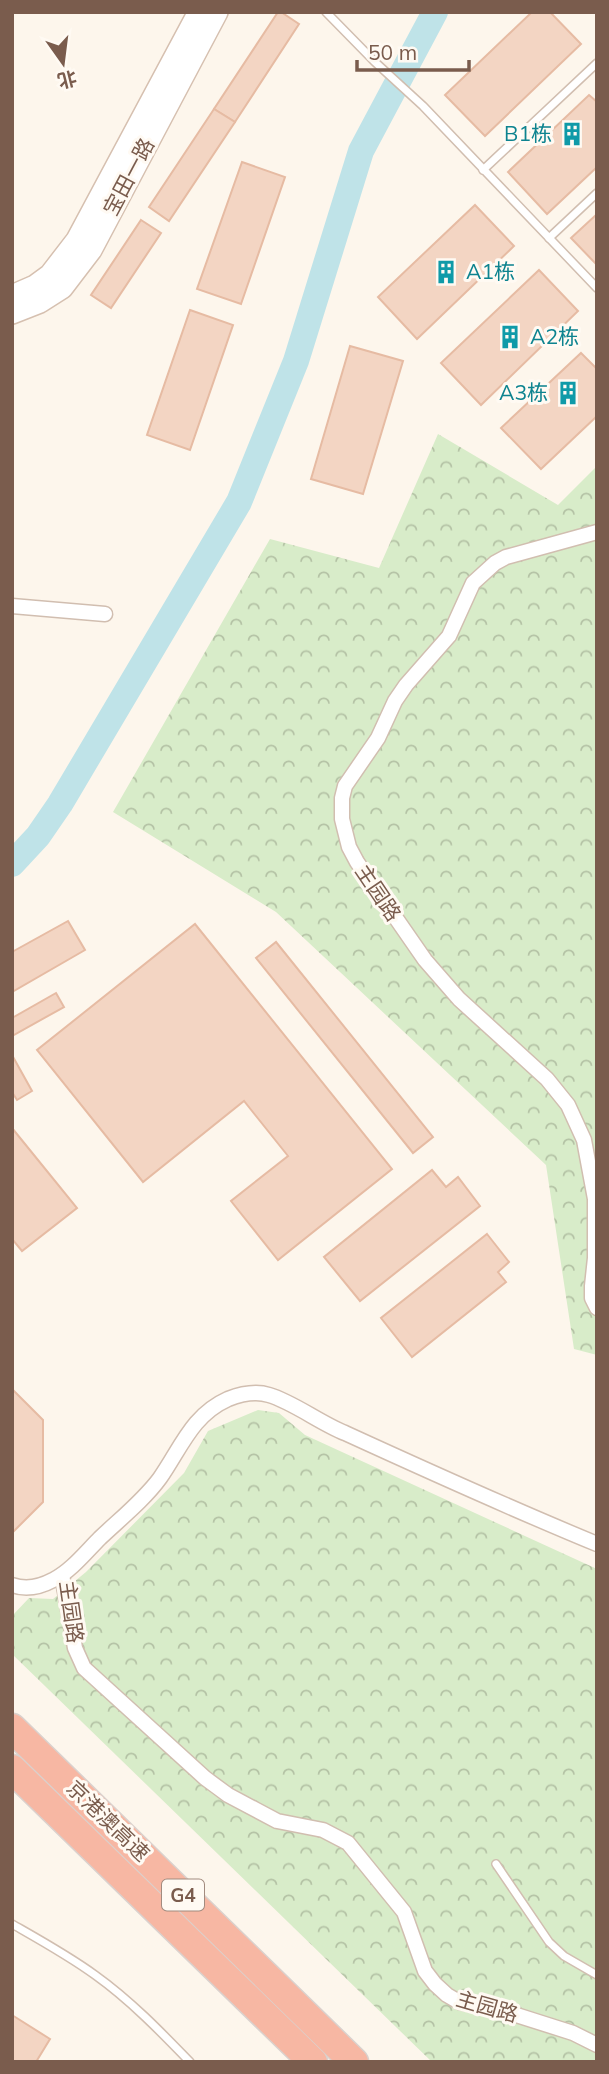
<svg xmlns="http://www.w3.org/2000/svg" width="609" height="2074" font-family="Mulish,'Noto Sans SC',sans-serif">
<defs>
<pattern id="forest-crowns" width="20" height="18" patternUnits="userSpaceOnUse" patternTransform="scale(1.75)"><rect width="20" height="18" fill="#d8ecc9"/><path d="M2 6a3 3 0 1 1 6 0M12 15a3 3 0 1 1 6 0" fill="none" stroke="#b4c2a5"/></pattern>
</defs>
<rect width="100%" height="100%" fill="#fdf6ec"/>
<g fill="url(#forest-crowns)">
<path d="M438,434L558,505L597,466V1355L574,1349L546,1165L276,912L113,812L270,539L379,568Z"/>
<path d="M258,1410L279,1413L305,1435L597,1569V2062H432L12,1654V1616L29,1598L53,1599L86,1572L184,1473L208,1431Z"/>
</g>
<g fill="none" stroke-linecap="round" stroke-linejoin="round">
<path stroke="#bfe3e8" stroke-width="26" d="M12,864L38,836L60,804L239,502L296,361L361,151L435,12"/>
</g>
<g fill="#f3d5c3" stroke="#e6bba3" stroke-width="2">
<path d="M278,12H281L299,24L235,122L214,109Z"/>
<path d="M532,12H550L581,44L485,136L445,95Z"/>
<path d="M589,95L597,102V167L547,214L508,172Z"/>
<path d="M214,109L235,122L169,221L149,207Z"/>
<path d="M242,162L285,177L241,304L197,289Z"/>
<path d="M475,205L514,246L417,339L378,297Z"/>
<path d="M597,214V265L571,238Z"/>
<path d="M141,220L161,233L111,308L91,295Z"/>
<path d="M539,270L578,311L481,405L441,363Z"/>
<path d="M190,310L233,325L190,450L147,435Z"/>
<path d="M350,346L403,361L363,494L311,479Z"/>
<path d="M581,353L597,369V416L541,469L501,428Z"/>
<path d="M68,921L85,950L12,992V952Z"/>
<path d="M195,924L392,1169L278,1260L231,1201L288,1156L244,1101L143,1182L37,1050Z"/>
<path d="M276,942L433,1137L413,1153L256,958Z"/>
<path d="M56,993L64,1007L12,1036V1018Z"/>
<path d="M12,1055L32,1091L17,1100L12,1092Z"/>
<path d="M12,1128L77,1208L22,1251L12,1239Z"/>
<path d="M432,1170L446,1187L458,1177L480,1206L360,1301L324,1257Z"/>
<path d="M487,1234L509,1262L498,1272L506,1282L412,1357L381,1318Z"/>
<path d="M12,1389L43,1420V1502L12,1533Z"/>
<path d="M12,2015L50,2039L36,2062H12Z"/>
</g>
<g fill="none" stroke-linecap="round" stroke-linejoin="round">
<g stroke="#d1beb0" stroke-width="10">
<g id="service">
<path d="M326,12L375,62L423,106L597,288"/>
<path d="M483,170L597,63"/>
<path d="M549,238L597,193"/>
<path d="M496,1864L549,1942L564,1956L597,1975"/>
<path d="M12,1924C40,1940 69,1956 95,1975C130,2000 160,2031 190,2062"/>
</g>
</g>
<g stroke="#d1beb0" stroke-width="17">
<g id="minor">
<path d="M597,532L506,557L495,563L473,583L449,636L406,685L395,701L378,738L345,786L342,798V819L349,847L357,862L425,960L459,999L547,1079L568,1105L584,1140L595,1199V1258L592,1286V1298L597,1308"/>
<path d="M12,606L105,614"/>
<path d="M62,1575L75,1648L84,1668L205,1778L228,1795L277,1821L323,1830L348,1843L404,1912L425,1971L435,1984L447,1995L459,2002L507,2012L573,2033L597,2045"/>
<path d="M12,1585C26,1590 40,1587 53,1580C71,1571 86,1552 100,1538C120,1519 144,1500 160,1478C181,1448 192,1415 228,1399C241,1394 256,1391 269,1395C293,1402 320,1423 345,1433C428,1471 512,1509 597,1544"/>
</g>
</g>
<g stroke="#d6c0b0" stroke-width="24">
<g id="secondary">
<path d="M12,296L35,286L50,275L77,240L199,12"/>
<path d="M12,313L40,302L62,288L91,250L217,12"/>
</g>
</g>
<g stroke="#dad1cd" stroke-width="31">
<g id="motorway">
<path d="M12,1728L354,2062"/>
<path d="M12,1769L313,2062"/>
</g>
</g>
<use href="#service" stroke="#fff" stroke-width="7"/>
<use href="#minor" stroke="#fff" stroke-width="14"/>
<use href="#secondary" stroke="#fff" stroke-width="21"/>
<use href="#motorway" stroke="#f7b7a3" stroke-width="28"/>
</g>
<defs>
<g id="building-bare" transform="scale(1.89)"><path d="M-4-6H4V6H1V3H-1V6H-4ZM-2.5-4.3h1.7v1.8h-1.7ZM.8-4.3h1.7v1.8H.8ZM-2.5-1h1.7V.8h-1.7ZM.8-1h1.7V.8H.8Z" fill="#0f9aa8" stroke="#fffaf3" stroke-width="2.5" paint-order="stroke"/></g>
</defs>
<g fill-rule="evenodd">
<use href="#building-bare" x="572" y="134"/>
<use href="#building-bare" x="446" y="272"/>
<use href="#building-bare" x="510" y="337"/>
<use href="#building-bare" x="568" y="393"/>
</g>
<g text-anchor="middle" stroke-width="6" stroke-linejoin="round" paint-order="stroke">
<rect fill="#fffaf3" stroke="#a28b7f" stroke-width="2" x="162" y="1879.5" width="42" height="31" rx="5"/>
<g font-size="19" font-weight="bold" fill="#7a5c4d">
<text x="183" y="1902">G4</text>
</g>
<g font-size="21" fill="#0d838f" stroke="#fffaf3" text-anchor="end">
<text x="552" y="141">B1栋</text>
<text x="466" y="279" text-anchor="start">A1栋</text>
<text x="530" y="344" text-anchor="start">A2栋</text>
<text x="548" y="400">A3栋</text>
</g>
<g font-size="21" fill="#7a5c4d" stroke="#fffaf3">
<text transform="translate(129 177) rotate(-62)" y="7">宝田一路</text>
<text transform="translate(378 893) rotate(56)" y="7">主园路</text>
<text transform="translate(71 1612) rotate(82)" y="7">主园路</text>
<text transform="translate(108 1821) rotate(44)" y="7">京港澳高速</text>
<text transform="translate(487 2007) rotate(16)" y="7">主园路</text>
</g>
</g>
<rect width="609" height="2074" fill="none" stroke="#7a5c4d" stroke-width="28"/>
<g transform="translate(63 63) rotate(166)" stroke="#fffaf3" stroke-width="5" paint-order="stroke">
<path d="M0-5L12 26L0 18L-12 26Z" fill="#7a5c4d"/>
<text y="-10" font-size="19" font-weight="bold" text-anchor="middle" fill="#7a5c4d">北</text>
</g>
<path d="M357 60v10h112v-10" fill="none" stroke="#7a5c4d" stroke-width="3.5"/>
<text x="368" y="60" font-size="21" fill="#7a5c4d" stroke="#fffaf3" stroke-width="5" paint-order="stroke">50 m</text>
</svg>
